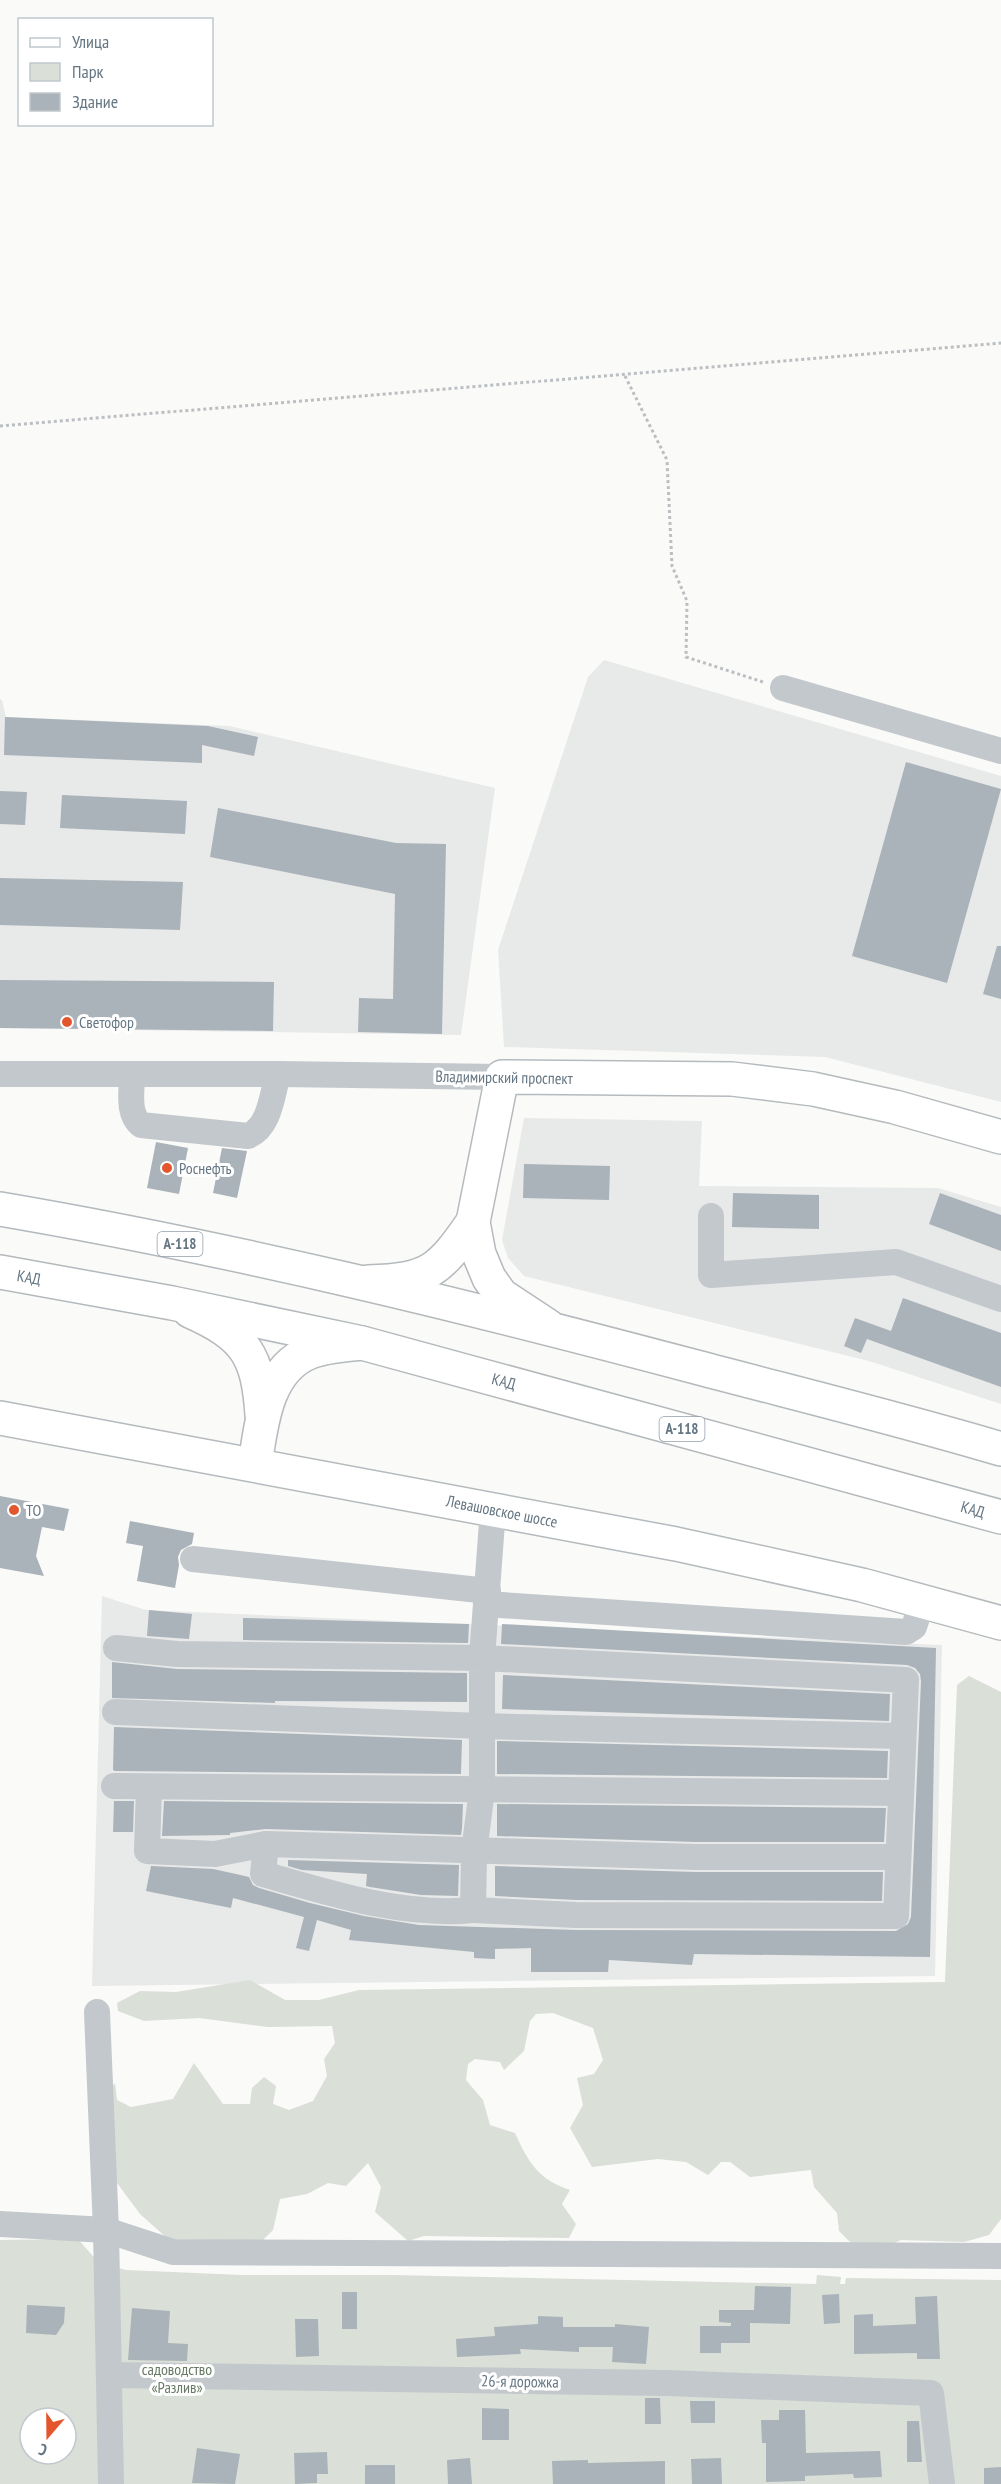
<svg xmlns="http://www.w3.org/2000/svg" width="1001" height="2484" font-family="'PT Sans Narrow',sans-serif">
<rect width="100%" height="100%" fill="#fafaf8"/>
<g fill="#e8e9e9">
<path d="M604,660L1001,776V1102L825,1057L504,1047L498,950L588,677Z"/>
<path d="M0,699L2,700L6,717L229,726L495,788L461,1035L0,1028Z"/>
<path d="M524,1118L702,1121L699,1186L938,1188L1001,1207V1404L869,1361L524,1276L508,1258L502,1240Z"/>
<path d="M102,1596L146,1610L942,1645L935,1976L92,1986Z"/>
</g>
<g fill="#dadfd7" fill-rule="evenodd">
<path d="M969,1676L1001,1692V2219L989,2235L964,2242L901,2240L880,2249L850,2242L839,2231L837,2213L814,2187L811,2170L750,2177L730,2162H721L708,2175L686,2162L658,2159L592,2167L570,2128L583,2105L577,2078L594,2074L603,2060L593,2028L553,2013L536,2014L530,2021L524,2051L504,2070L500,2062L475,2059L468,2064L466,2080L483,2100L490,2125L515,2133C528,2162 539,2180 570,2190L562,2204L576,2224L569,2238L424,2236L408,2241L375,2212L381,2187L368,2163L346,2186L328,2183L307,2194L280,2199L273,2230L262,2241L168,2239L140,2214L117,2183L105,2097L115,2083L117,2100L131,2107L173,2099L194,2063L223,2104H250L252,2088L264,2077L276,2086L273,2104L289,2110L313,2101L327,2076L324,2059L335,2043L332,2026L268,2027L199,2018L144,2021L118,2011L117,2003L140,1991L176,1992L250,1980L285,2000H319L359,1990L945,1982L957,1685Z"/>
<path d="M78,2239L98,2262L126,2270L241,2275H391L816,2284L817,2275L841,2277L840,2284H845L846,2278L1001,2280V2484H0V2240ZM30,2418H66V2454H30Z"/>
</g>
<g fill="#aab3b9">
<path d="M5,717L208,726L258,737L254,756L202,745V763L4,755Z"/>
<path d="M906,762L1001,789L947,983L852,956Z"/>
<path d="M0,791L27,792L25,825L0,824Z"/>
<path d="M62,795L187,801L185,834L60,828Z"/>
<path d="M218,808L396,843L446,844L442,1034L358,1032L359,998L393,999L395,894L210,857Z"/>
<path d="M0,878L183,882L180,930L0,925Z"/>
<path d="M997,946H1001V999L983,994Z"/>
<path d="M0,980L274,982L273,1031L0,1028Z"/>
<path d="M156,1142L188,1148L179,1194L147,1188Z"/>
<path d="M222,1148L247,1151L237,1198L213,1193Z"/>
<path d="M524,1164L610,1166L609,1200L523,1198Z"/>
<path d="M733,1193L819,1195V1229L732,1227Z"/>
<path d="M940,1193L1001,1215V1251L929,1224Z"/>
<path d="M903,1298L1001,1333V1387L867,1339L861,1353L844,1346L855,1318L891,1331Z"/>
<path d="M0,1496L69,1509L64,1531L42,1527L36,1556L44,1576L0,1568Z"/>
<path d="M130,1521L194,1533L192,1544L181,1550L178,1557L179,1565L175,1588L137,1581L143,1546L126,1543Z"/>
<path d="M149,1610L192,1614L189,1639L147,1636Z"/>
<path d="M243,1618L469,1624L468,1643L243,1640Z"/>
<path d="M502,1624L936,1648L930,1957L694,1954L692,1965L609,1960L608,1972H531V1948L495,1949V1959L474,1958V1952L349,1940L351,1930L317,1920L309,1951L296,1948L304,1917L233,1898L231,1908L146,1891L151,1866L213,1869L236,1874L249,1877L253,1885L259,1888L310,1903L364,1916L419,1925L576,1930L896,1931L908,1924L911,1917L921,1681L920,1674L915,1668L907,1665L501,1644Z"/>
<path d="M112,1662L177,1669L467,1673V1702L275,1701V1703L112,1698Z"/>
<path d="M503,1675L890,1694L889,1721L502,1709Z"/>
<path d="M114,1727L462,1740L461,1774L115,1771L113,1770Z"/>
<path d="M497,1741L888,1751L887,1778L497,1774Z"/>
<path d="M114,1801H134L133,1832H113Z"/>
<path d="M164,1801L463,1804L462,1828L461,1835L266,1829L230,1833V1835L162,1836Z"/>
<path d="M497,1804L886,1808L884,1842H696L497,1836Z"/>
<path d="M288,1860L459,1865L458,1896L421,1895L370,1887L366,1886L367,1874L302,1870L288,1866Z"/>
<path d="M495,1866L696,1872H883L882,1901L576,1900L495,1896Z"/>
<path d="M755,2286L791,2287L790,2324L750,2323V2343H721V2353H700V2326H731V2323L719,2322V2310H754Z"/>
<rect x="342" y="2292" width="15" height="37"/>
<path d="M839,2294L840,2323L824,2324L822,2295Z"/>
<path d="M937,2296L940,2359H917V2353L854,2354V2315L873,2314V2326L916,2324L915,2297Z"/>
<path d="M27,2305L65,2307L64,2323L56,2335L26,2333Z"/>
<path d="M132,2308L170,2311L168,2343L188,2344L187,2361L128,2360Z"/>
<path d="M538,2316L563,2317V2327H615V2324L649,2327L646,2364L612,2362L613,2347H579V2352L520,2349L521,2354L457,2357L456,2339L495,2336L494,2327L538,2324Z"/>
<path d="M295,2319H318L319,2356L296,2357Z"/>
<path d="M645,2398H660L661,2424H645Z"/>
<path d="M690,2401H715V2423H691Z"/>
<path d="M482,2408L509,2409V2440H482Z"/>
<path d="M779,2410H805L806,2453L880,2451L882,2477L854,2478L853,2474L805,2476V2481L766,2482V2443H762L761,2420H779Z"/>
<path d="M907,2421H919L922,2462H907Z"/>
<path d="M197,2448L240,2454L235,2484L192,2483Z"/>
<path d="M327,2452L328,2474H317V2483L295,2484L294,2453Z"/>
<path d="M470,2458L472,2484H448L447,2460Z"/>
<path d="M721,2458L722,2484H692L691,2459Z"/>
<path d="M588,2460V2463L665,2461V2484H553L552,2461Z"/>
<rect x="365" y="2465" width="30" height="19"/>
<path d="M1001,2467V2484H984V2468Z"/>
</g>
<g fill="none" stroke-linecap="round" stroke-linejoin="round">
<g stroke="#b5babe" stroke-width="36">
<g id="major">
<path d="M368,1282C430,1280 439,1271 473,1222"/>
<path d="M190,1311C246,1336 258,1355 262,1415"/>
<path d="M548,1326L501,1295L489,1278L479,1254L473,1222L502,1077L732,1079L813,1089L895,1107L1001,1137"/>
<path d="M0,1418L676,1544L862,1585L1001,1623"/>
<path d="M255,1465C261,1425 266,1369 310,1352C325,1346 344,1345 361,1343"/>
</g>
</g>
<g stroke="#b4b9bd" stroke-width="36">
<g id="highway">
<path d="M0,1209C235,1249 466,1306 696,1367C798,1394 900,1419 1001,1449"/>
<path d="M0,1272L172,1303L362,1343L1001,1517"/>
</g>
</g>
<g stroke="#bbbfc2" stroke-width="3" stroke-dasharray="3 3" stroke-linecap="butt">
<path d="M625,376L667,460L672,566L687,601L686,657L763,682"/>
<path d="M0,426L1001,343"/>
</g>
<g stroke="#c3c8cc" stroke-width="26">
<path d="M783,688L1001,751"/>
<path d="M0,1074H278L502,1077"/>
<path d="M132,1074C132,1092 127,1113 141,1125L248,1136C270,1127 272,1095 278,1074"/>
<path d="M711,1216V1275L896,1262L1001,1299"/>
<path d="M193,1559L488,1591"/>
<path d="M486,1604L906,1632L914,1627L922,1602"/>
<path d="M116,1648L177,1654L482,1658L906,1680L896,1916L576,1915L473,1910L474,1852L482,1790V1658L493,1509"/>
<path d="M115,1712L481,1726L903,1736"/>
<path d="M114,1786L901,1793"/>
<path d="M149,1787L147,1851L215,1854L266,1844L696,1857H898"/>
<path d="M266,1844L263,1874C330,1893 403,1917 473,1910"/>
<path d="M97,2012L106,2230L111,2484"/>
<path d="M0,2224L106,2230L173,2252L1001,2256"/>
<path d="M109,2375L667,2383L931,2393L942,2484"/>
</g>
<use href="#major" stroke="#fff" stroke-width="33"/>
<use href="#highway" stroke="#fff" stroke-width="33"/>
</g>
<g fill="#e4572e" stroke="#fff" stroke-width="2">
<circle cx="67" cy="1022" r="6"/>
<circle cx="167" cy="1168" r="6"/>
<circle cx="14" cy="1510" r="6"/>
</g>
<g text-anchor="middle" stroke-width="6" stroke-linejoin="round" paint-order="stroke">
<g fill="#fff" stroke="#939fa8" stroke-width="1.5">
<rect x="157.5" y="1232" width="45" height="24" rx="4.5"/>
<rect x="659.5" y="1417" width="45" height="24" rx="4.5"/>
</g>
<g font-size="15" font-weight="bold" fill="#657683">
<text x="180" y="1249">А-118</text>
<text x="682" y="1434">А-118</text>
</g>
<g font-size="16" fill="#657683" stroke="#fff" text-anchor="start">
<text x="79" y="1028">Светофор</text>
<text x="179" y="1174">Роснефть</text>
<text x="26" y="1516">ТО</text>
</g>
<g font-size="16" fill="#657683" stroke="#fff">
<text transform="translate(504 1077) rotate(1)" y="6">Владимирский проспект</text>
<text transform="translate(29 1277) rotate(10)" y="6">КАД</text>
<text transform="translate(504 1381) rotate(15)" y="6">КАД</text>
<text transform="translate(973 1509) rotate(16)" y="6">КАД</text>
<text transform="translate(502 1511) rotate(11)" y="6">Левашовское шоссе</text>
<text transform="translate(520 2381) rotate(1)" y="6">26-я дорожка</text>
</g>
<g font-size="16" fill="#687a64" stroke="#fff">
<text x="177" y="2375">садоводство<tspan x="177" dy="18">«Разлив»</tspan></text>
</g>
</g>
<rect x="18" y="18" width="195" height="108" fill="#ffffff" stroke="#c1c8cd" stroke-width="1.5"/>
<rect x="30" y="38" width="30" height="9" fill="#ffffff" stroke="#c1c8cd" stroke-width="1.5"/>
<text x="72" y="48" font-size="18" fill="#657683">Улица</text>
<rect x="30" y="63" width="30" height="18" fill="#dadfd7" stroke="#c1c8cd" stroke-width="1.5"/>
<text x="72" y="78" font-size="18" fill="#657683">Парк</text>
<rect x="30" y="93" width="30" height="18" fill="#aab3b9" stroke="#c1c8cd" stroke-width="1.5"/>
<text x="72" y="108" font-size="18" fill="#657683">Здание</text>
<g transform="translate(48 2436) rotate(200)"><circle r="28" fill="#ffffff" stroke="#c1c8cd" stroke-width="1.5"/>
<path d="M0-4.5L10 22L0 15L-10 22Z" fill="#e4572e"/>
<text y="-9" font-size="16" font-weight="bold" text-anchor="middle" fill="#657683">С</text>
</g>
</svg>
